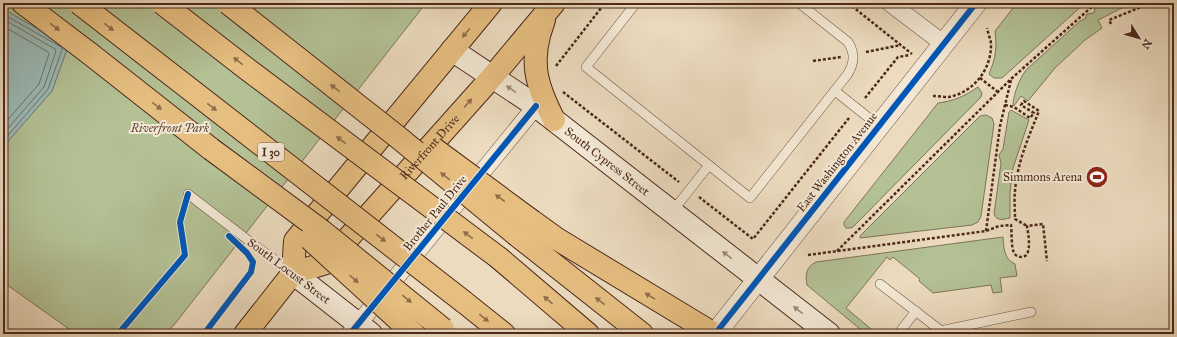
<svg xmlns="http://www.w3.org/2000/svg" width="1177" height="337" font-family="'IM FELL Great Primer',serif">
<rect width="100%" height="100%" fill="#ecdbbf"/>
<filter id="stains"><feTurbulence type="fractalNoise" baseFrequency=".005" numOctaves="4"/><feColorMatrix values="0 0 0 0 .2 0 0 0 0 .09 0 0 0 0 .02 0 0 0 .5 -.17"/></filter>
<radialGradient id="worn" r=".72"><stop offset=".6" stop-color="#630" stop-opacity="0"/><stop offset="1" stop-color="#630" stop-opacity=".3"/></radialGradient>
<g fill="#b3c195" stroke="#7f7458">
<path d="M3,3H426L174,325L164,334H76L3,282V147L52,91L68,46L3,9Z"/>
<path d="M1017,3H1085L1002,78H994L989,74C996,57 997,48 995,31Z"/>
<path d="M1100,3H1129L1123,5L1124,7L1098,20L1102,28L1085,40L1055,68L1028,101L1021,96L1014,106L1013,104C1014,93 1019,80 1026,70L1080,21L1085,19L1087,14L1094,13L1095,8Z"/>
<path d="M978,87L982,93L981,97L854,226L851,228H846L844,225V222L938,103C954,101 965,96 978,87Z"/>
<path d="M1011,110L1029,120L1013,168L1010,193V218C1004,219 997,222 994,214L1001,163L999,155L1003,149L1009,112Z"/>
<path d="M986,115L992,118L994,124L981,216L978,222L972,225L860,238V236L980,116Z"/>
<path d="M1003,237C1004,249 1004,259 1015,264L1017,276L1000,278L1002,292L993,293L991,285L933,293L919,281L920,279L893,257L890,260L887,257L846,308L877,334H872L869,332L866,334L807,285C805,275 806,267 816,262Z"/>
</g>
<path fill="#99bab7" stroke="#7a8079" d="M3,9L68,46L52,91L3,147Z"/>
<g fill="none" stroke-linecap="round" stroke-linejoin="round">
<g stroke="#727169" stroke-width="1">
<path d="M3,14L61,47"/>
<path d="M3,19L55,49L56,51L44,87L3,134"/>
<path d="M3,26L48,52L49,54L39,84L3,125"/>
<path d="M3,141L48,89L62,50V48"/>
</g>
<g stroke="#735544" stroke-width="10">
<g id="service">
<path d="M636,3L586,67L750,198L847,75C855,63 855,53 848,42L799,3"/>
<path d="M835,91L879,126"/>
<path d="M188,194L253,244L292,272"/>
<path d="M672,212L709,165"/>
<path d="M880,284L944,333"/>
<path d="M940,331L1031,312"/>
<path d="M898,334L916,311"/>
</g>
</g>
<g stroke="#735544" stroke-width="18">
<g id="minor">
<path d="M890,3L944,44"/>
<path d="M350,334L536,106"/>
</g>
</g>
<g stroke="#735544" stroke-width="22">
<path id="tertiary" d="M715,334L976,3"/>
</g>
<g stroke="#4b281b" stroke-width="24">
<g id="secondary">
<path id="s1" d="M452,50L536,106L829,334"/>
<path d="M293,273L371,334"/>
</g>
</g>
<g stroke="#4b281b" stroke-width="24">
<g id="primary">
<path d="M544,20C529,60 535,83 554,120"/>
<path id="s2" d="M293,273L326,263L493,76L554,3"/>
<path d="M245,334L293,273L295,241L491,3"/>
</g>
</g>
<g stroke="#4b281b" stroke-width="24">
<g id="motorway">
<path d="M23,3L89,53L211,149"/>
<path d="M532,221L557,239L714,334"/>
<path d="M518,236L642,334"/>
<path d="M499,258L588,334"/>
<path d="M464,302L504,334"/>
</g>
</g>
<g stroke="#4b281b" stroke-width="2.5" stroke-dasharray="3 2" stroke-linecap="butt">
<path d="M848,3L912,54"/>
<path d="M1111,24L1109,20L1151,3"/>
<path d="M866,52L901,45"/>
<path d="M813,61L841,57"/>
<path d="M556,66L605,3"/>
<path d="M980,78L998,92"/>
<path d="M563,92L679,182"/>
<path d="M933,96C938,96 944,97 949,97C974,92 992,69 991,43C990,38 988,33 987,28"/>
<path d="M865,98L898,57L910,55"/>
<path d="M1005,105L1014,107L1030,118L1034,113L1021,105L1024,101L1039,111C1029,136 1017,163 1015,191C1014,200 1015,210 1015,219L1027,226"/>
<path d="M699,197L753,239L849,118"/>
<path d="M986,231L1000,126L1011,80"/>
<path d="M837,251L1011,79L1096,3"/>
<path d="M808,255L986,231L999,226L1011,225C1012,232 1011,247 1014,253C1016,256 1019,257 1022,257C1033,256 1028,233 1027,226L1043,224L1047,261"/>
</g>
<use href="#service" stroke="#f3e8d5" stroke-width="9"/>
<use href="#minor" stroke="#f3e8d5" stroke-width="17"/>
<use href="#tertiary" stroke="#f3e8d5" stroke-width="21"/>
<use href="#secondary" stroke="#f3e8d5" stroke-width="22"/>
<use href="#primary" stroke="#e6be80" stroke-width="22"/>
<use href="#motorway" stroke="#e6be80" stroke-width="22"/>
<g stroke="#4b281b" stroke-width="24" stroke-linecap="butt">
<g id="motorway-bridge">
<path d="M79,3L464,302"/>
<path d="M162,3L247,69L499,258"/>
<path d="M228,3L399,138L518,236"/>
<path d="M433,148L532,221"/>
<path d="M211,149L322,231L443,329"/>
<path d="M310,239L414,334"/>
</g>
</g>
<use href="#motorway-bridge" stroke="#e6be80" stroke-width="22"/>
<g stroke="#f3e8d5" stroke-width="8">
<g id="cycleway">
<path d="M118,334L185,255L180,222L188,194"/>
<path d="M204,334L251,272L253,262L247,253L229,236"/>
<path d="M350,334L536,106"/>
<path d="M715,334L976,3"/>
</g>
</g>
<use href="#cycleway" stroke="#0057b8" stroke-width="6"/>
</g>
<defs><path id="oneway-solid" d="M-6-.8H1V-3.2L6.5 0L1 3.2V.8H-6Z"/></defs>
<g fill="#916c48">
<use href="#oneway-solid" transform="translate(55 27) rotate(37)"/>
<use href="#oneway-solid" transform="translate(109 27) rotate(38)"/>
<use href="#oneway-solid" transform="translate(466 33) rotate(130)"/>
<use href="#oneway-solid" transform="translate(238 61) rotate(-142)"/>
<use href="#oneway-solid" transform="translate(335 88) rotate(-142)"/>
<use href="#oneway-solid" transform="translate(468 103) rotate(-48)"/>
<use href="#oneway-solid" transform="translate(157 106) rotate(38)"/>
<use href="#oneway-solid" transform="translate(212 107) rotate(38)"/>
<use href="#oneway-solid" transform="translate(341 140) rotate(-143)"/>
<use href="#oneway-solid" transform="translate(445 176) rotate(-141)"/>
<use href="#oneway-solid" transform="translate(500 198) rotate(-144)"/>
<use href="#oneway-solid" transform="translate(468 235) rotate(-143)"/>
<use href="#oneway-solid" transform="translate(381 238) rotate(38)"/>
<use href="#oneway-solid" transform="translate(354 279) rotate(42)"/>
<use href="#oneway-solid" transform="translate(650 296) rotate(-149)"/>
<use href="#oneway-solid" transform="translate(407 299) rotate(39)"/>
<use href="#oneway-solid" transform="translate(548 300) rotate(-140)"/>
<use href="#oneway-solid" transform="translate(600 301) rotate(-142)"/>
<use href="#oneway-solid" transform="translate(484 318) rotate(39)"/>
</g>
<g fill="#9f8878">
<use href="#oneway-solid" transform="translate(511 89) rotate(-145)"/>
<use href="#oneway-solid" transform="translate(727 255) rotate(-142)"/>
<use href="#oneway-solid" transform="translate(798 310) rotate(-142)"/>
</g>
<defs>
<g id="stadium-disc" transform="scale(1.15)"><circle r="9.5" fill="#8f2418" stroke="#f3e8d5"/><path d="M0-5a6.5 5 0 1 0 0 10a6.5 5 0 1 0 0-10ZM-3.5-1.8h7v3.6h-7Z" fill="#fff"/></g>
</defs>
<g fill-rule="evenodd">
<use href="#stadium-disc" x="1097" y="177"/>
</g>
<g text-anchor="middle" stroke-width="4" stroke-linejoin="round" paint-order="stroke">
<rect fill="#f3e8d5" stroke="#7d6253" stroke-width="1" x="258" y="143" width="26" height="18" rx="3"/>
<g font-size="11" font-weight="bold" fill="#4b281b">
<text x="271" y="156">I 30</text>
</g>
<g font-size="12" font-style="italic" fill="#604733" stroke="#f3e8d5">
<text x="170" y="132">Riverfront Park</text>
</g>
<g font-size="12" fill="#4b281b" stroke="#f3e8d5">
<text dy="4" stroke="none"><textPath href="#s2" startOffset="190">Riverfront Drive</textPath></text>
<text dy="4" stroke="none"><textPath href="#s1" startOffset="191">South Cypress Street</textPath></text>
<text transform="translate(837 162) rotate(-52)" y="4">East Washington Avenue</text>
<text transform="translate(435 213) rotate(-51)" y="4">Brother Paul Drive</text>
<text transform="translate(289 271) rotate(37)" y="4">South Locust Street</text>
</g>
<g font-size="12" fill="#4b281b" stroke="#f3e8d5" text-anchor="end">
<text x="1082" y="181">Simmons Arena</text>
</g>
</g>
<rect width="1177" height="337" fill="none" stroke="#ecdbbf" stroke-width="16"/>
<rect x="4" y="4" width="1169" height="329" fill="none" stroke="#4b281b" stroke-width="2"/>
<rect x="8" y="8" width="1161" height="321" fill="none" stroke="#4b281b"/>
<g transform="translate(1139 38) rotate(127)" stroke="#f3e8d5" stroke-width="3" paint-order="stroke">
<path d="M0-3L7 15L0 10L-7 15Z" fill="#4b281b"/>
<text y="-6" font-size="11" font-weight="bold" text-anchor="middle" fill="#4b281b">N</text>
</g>
<rect width="100%" height="100%" filter="url(#stains)"/>
<rect width="100%" height="100%" fill="url(#worn)"/>
</svg>
